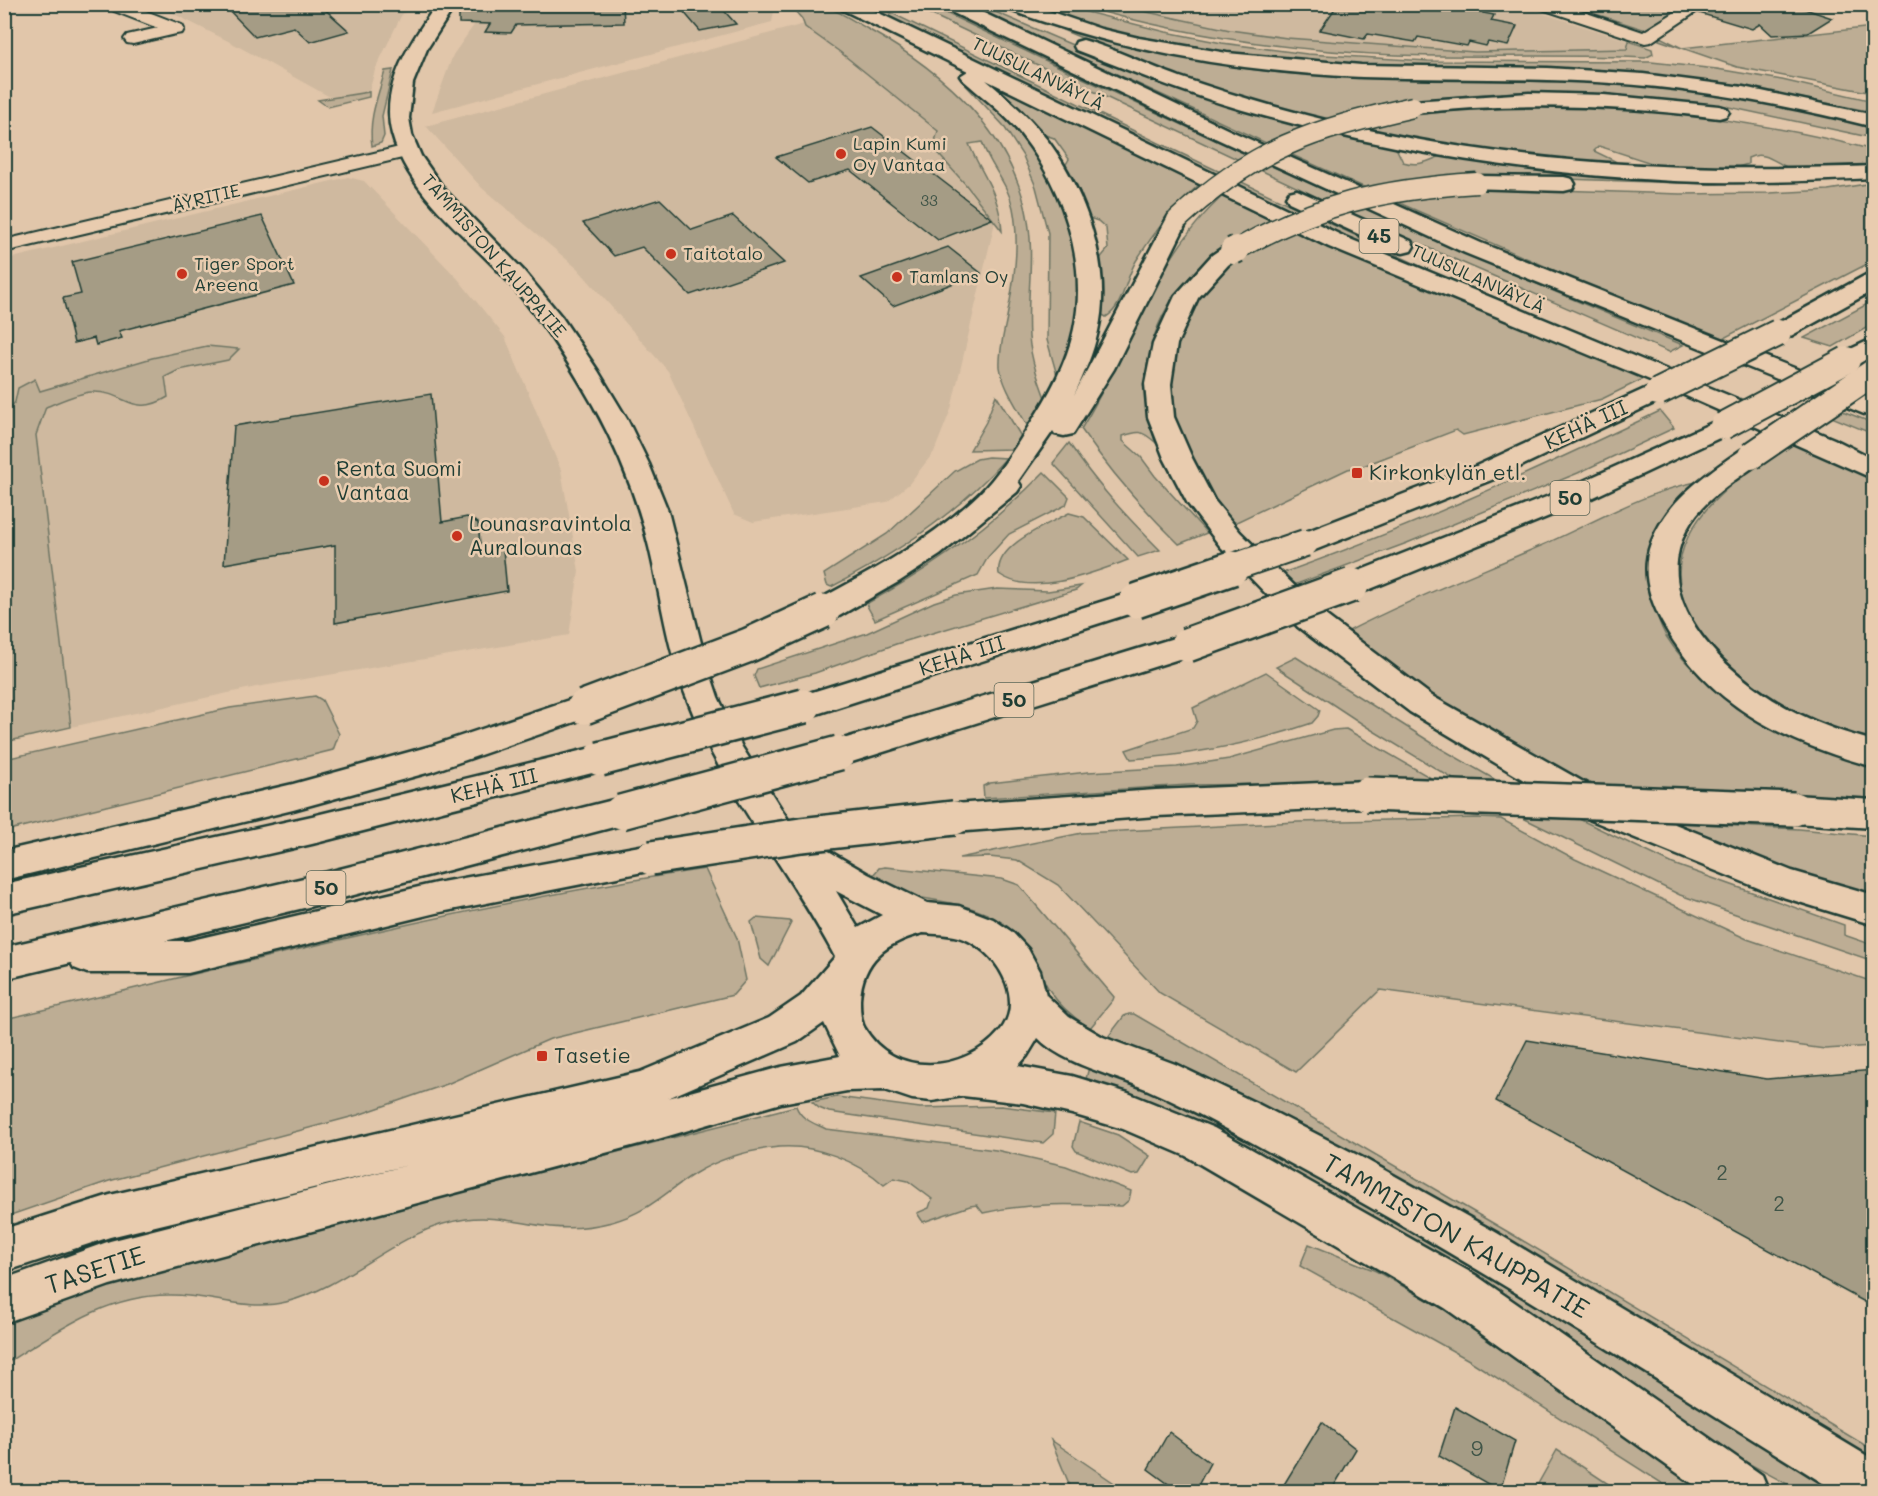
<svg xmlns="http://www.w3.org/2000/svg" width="1878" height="1496" font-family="Mali,sans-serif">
<rect width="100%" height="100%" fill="#e1c6aa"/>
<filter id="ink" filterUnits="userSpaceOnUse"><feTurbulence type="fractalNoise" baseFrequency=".0167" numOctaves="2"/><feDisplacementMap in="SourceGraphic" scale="12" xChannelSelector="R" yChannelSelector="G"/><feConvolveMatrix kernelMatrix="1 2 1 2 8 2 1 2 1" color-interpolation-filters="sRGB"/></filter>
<g filter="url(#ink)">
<g fill="#cfb99f">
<path d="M773,4L775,6L772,22L432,112L453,55L488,5Z"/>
<path d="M156,5H411L401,16L375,70L369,92L330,97L232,43Z"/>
<path d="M1115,5H1517L1629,41L1628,49L1536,51L1475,52L1387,46L1287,38L1230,30Z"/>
<path d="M823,19L958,132L934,149L995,222L951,409L934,452L909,484L887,502L753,522L734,514L668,371L578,269L482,188L426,126Z"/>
<path d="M348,177L364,181L458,279L505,337L561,470L579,571L569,635L256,687L71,727L36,435L5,443L4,260Z"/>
</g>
<g fill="#bdad94" stroke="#6e7564" stroke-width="1.5">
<path d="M790,5C799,5 812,2 821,5C836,9 852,20 866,28C938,68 1007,126 1026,210C1036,255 1026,293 1029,337C1031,360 1039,382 1047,403L1029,429C1019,410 1003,388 1000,367C999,350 1004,333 1007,317C1014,282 1020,243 1013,208C1008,183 989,165 982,142L969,144C983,178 999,191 1002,231L966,185L933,148L938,131L840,52L805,27L802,19Z"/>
<path d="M861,5H875L1161,144L1469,289L1331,233Z"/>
<path d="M911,5H929C1178,124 1427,241 1683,345L1669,352L1387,230Z"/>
<path d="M967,5H979L1110,61L1310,126L1266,143Z"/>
<path d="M1024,5H1059L1166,32L1222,43L1307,54L1428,61L1651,62L1717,69L1782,80L1873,101V112L1724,83L1623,72L1423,69L1244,57L1147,41L1081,24Z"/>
<path d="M1078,5H1115L1230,30L1287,38L1475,52L1627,49L1629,41L1652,49L1653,54L1645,58C1562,54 1479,58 1396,55C1289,51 1181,35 1078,5Z"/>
<path d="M1567,5H1687L1646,30Z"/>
<path d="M1027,15C1110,43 1196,64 1283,73C1375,82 1468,75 1560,79C1621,82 1684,86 1745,97C1788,105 1831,115 1873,125V138L1724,106L1589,93L1517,92L1469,95L1406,102L1327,121L1275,107L1160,71Z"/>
<path d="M1873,27V93L1737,67L1659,40L1660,37L1682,48Z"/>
<path d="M967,69L1201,183C1175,206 1154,232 1136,261C1125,279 1124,306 1106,317L1101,314L1097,262L1108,249L1106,228L1098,221L1086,217L1080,192L1065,166L1069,159L1054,138L1039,133Z"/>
<path d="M393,70L382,116L384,136L381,143L372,146C368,119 378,96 385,71Z"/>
<path d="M960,79C1025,127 1078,202 1081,286C1082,317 1070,350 1058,379L1047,340L1048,233L1036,187L1023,156L1003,125Z"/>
<path d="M369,92V97L328,107L318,100Z"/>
<path d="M1522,104C1641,106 1758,120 1873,150V164C1849,168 1817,175 1792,169C1777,165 1766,149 1748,158V164L1720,172L1673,170L1599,146L1594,151L1615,161L1609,165C1526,156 1442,146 1359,128L1415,115Z"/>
<path d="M1342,133L1391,144L1397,150L1403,162C1419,167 1428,161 1443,155L1749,181L1711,184L1537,178L1368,189L1290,154Z"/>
<path d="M1873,183V261L1722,339L1607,293L1390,199L1494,188L1680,194L1770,193L1828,190Z"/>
<path d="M1225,194L1274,218C1179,263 1125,335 1155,442C1142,431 1140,430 1123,436V441L1141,457L1155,476L1207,533L1179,544C1142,508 1110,471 1081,429C1129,352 1155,255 1225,194Z"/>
<path d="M1293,227L1451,299L1649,376L1602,399L1463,435L1456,430L1363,466L1348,469L1228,526C1216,505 1204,484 1192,462C1188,454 1180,444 1177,434C1159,374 1181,304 1230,265C1248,250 1272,239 1293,227Z"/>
<path d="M1873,301V324L1833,347L1804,338Z"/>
<path d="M207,346L239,349L228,360L179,370L165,377L168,397C132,419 124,390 91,392C77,393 59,402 46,407L36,435L71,727L5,742L4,416L15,402L18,388L35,379L40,391L152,358Z"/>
<path d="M996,395L1022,438L1013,449L970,450L986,422Z"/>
<path d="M1840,410L1873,423V434L1829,416Z"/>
<path d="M1660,411L1674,428L1578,473L1407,543L1286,588L1274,576C1406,530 1534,471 1660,411Z"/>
<path d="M1794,440L1873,480V745C1859,740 1844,737 1830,731C1814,724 1798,714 1782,705C1772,700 1759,695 1750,688C1707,653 1659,595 1688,537C1709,494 1756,466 1794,440Z"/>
<path d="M1069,443C1095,483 1126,516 1160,550L1138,557L1053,463Z"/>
<path d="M988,457L1006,458C958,513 896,554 831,587L827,585L824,574L887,534L955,471L977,459Z"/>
<path d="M1044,472L1069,497L1066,505L1009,534L988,557L978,575L875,620L866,604C932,568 992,526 1044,472Z"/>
<path d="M1696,482C1684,494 1669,508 1659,523C1646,545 1646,569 1651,593C1654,606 1659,624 1666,636C1708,702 1801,747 1873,768V799L1577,784L1450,712L1341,635C1407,600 1476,574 1545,544C1595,522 1642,493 1696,482Z"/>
<path d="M1069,513L1084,517L1128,560C1095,572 1032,598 999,574C994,545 1049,524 1069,513Z"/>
<path d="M1081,586L1076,590L896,644L815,673L759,688L754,676L757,669L867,633L934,602L956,595L997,589L1048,591Z"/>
<path d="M1296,657L1440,748L1501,783L1458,782L1367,727L1276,667Z"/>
<path d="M1266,672L1320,710L1318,716L1312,723C1252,744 1195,755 1131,759L1126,750L1193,728L1197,721L1193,708Z"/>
<path d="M315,696L322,700L339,734L333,750L5,831V759L230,708Z"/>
<path d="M1346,729L1438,782L1188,785L984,798L983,786L990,783L1088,772L1177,767L1229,759L1333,730Z"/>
<path d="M1478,818L1501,819L1575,859L1747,939L1873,982V1046L1825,1049L1380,990L1296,1072L1160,993L1058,885L1017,860L989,857L959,858L1082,833L1298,822Z"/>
<path d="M1523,818L1579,819L1673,864L1844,925V935L1873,945V961L1680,895Z"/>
<path d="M1658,822L1799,829L1873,836V900L1745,858Z"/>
<path d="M885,867L1002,879L1019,885L1114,997L1113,1000L1090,1028C1074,1018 1060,1007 1050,991C1037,971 1032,948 1014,932C983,903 941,903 902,894C890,891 879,886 868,881L879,868Z"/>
<path d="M705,869L737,938L746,980L733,995L550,1039L447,1084L358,1115L109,1181L5,1217V1019C237,965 469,903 705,869Z"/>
<path d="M756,918L790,921L791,923L769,966L761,959L751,922Z"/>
<path d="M1129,1014H1134L1515,1236L1873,1450V1468L1139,1051L1108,1037L1124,1016Z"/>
<path d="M1089,1067L1176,1100L1366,1200L1846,1491H1800L1746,1462L1204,1127L1153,1103L1086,1079Z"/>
<path d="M837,1097L920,1108L1001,1106L1055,1113L1053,1134L1043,1143L829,1112L819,1108L812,1102Z"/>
<path d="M796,1106C801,1120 814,1123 826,1129L996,1150L1066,1166L1131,1191L1129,1200L1122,1206C1074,1204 1031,1202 983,1213L977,1205L970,1206L923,1222L917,1213L929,1208L932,1199L908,1181L894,1178L884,1185C858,1161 815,1144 779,1147C749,1150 720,1158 694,1174C664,1193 649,1212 612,1222C593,1227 571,1229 551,1227C522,1224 496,1215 466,1219C398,1228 352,1285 286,1302C246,1312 209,1294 169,1295C105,1295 56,1332 5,1364V1319L100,1285Z"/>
<path d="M1079,1122L1118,1135L1150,1156L1139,1174L1132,1175L1076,1151L1073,1146Z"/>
<path d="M1309,1244L1376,1271L1465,1321L1710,1491H1674L1469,1360L1300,1266Z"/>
<path d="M1051,1440L1126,1491H1072Z"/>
<path d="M1557,1450L1619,1491H1534Z"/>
</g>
<g fill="#a59c85" stroke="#1f3d34" stroke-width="1.5">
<path d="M223,4H319L349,31L310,42L294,27L255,37Z"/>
<path d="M459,4H623L624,23L516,25L511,33L485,32L490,24L459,23Z"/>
<path d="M677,4H718L736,24L700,31Z"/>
<path d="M1338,4H1459L1484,9L1483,13L1494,15L1491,21L1517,26L1508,46L1488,42L1486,46L1469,42L1467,46L1418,37L1415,42L1368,34L1364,39L1320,30Z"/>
<path d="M1710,4H1790L1832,18L1808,33L1772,35L1760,24L1752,29L1699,13Z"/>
<path d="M872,127L992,219L938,240L850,170L808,183L776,157Z"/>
<path d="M660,199L692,230L733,216L784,263L690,295L642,247L614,256L583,223Z"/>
<path d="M262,216L294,285L119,331L122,338L96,345L94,338L74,343L63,298L81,294L72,262Z"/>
<path d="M948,247L981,273L893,306L861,278Z"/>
<path d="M431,394L442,522L467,517L478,523L481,553L503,549L507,591L335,623V545L224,564L234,426Z"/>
<path d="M1527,1040L1767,1079L1874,1070V1307L1496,1101Z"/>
<path d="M1455,1407L1515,1441L1500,1491L1439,1456Z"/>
<path d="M1322,1422L1356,1449L1331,1491H1280Z"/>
<path d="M1169,1432L1210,1463L1195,1491H1178L1148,1469Z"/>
</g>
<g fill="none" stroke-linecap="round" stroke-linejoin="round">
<g stroke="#1f3d34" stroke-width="4">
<g id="minor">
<path d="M111,4H128L182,25L184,29L182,33L176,34L133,44L127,43L124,39L127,35L158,28L114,11Z"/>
<path d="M1534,4H1560L1643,32L1688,4H1708L1651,42L1645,43L1536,7Z"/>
<path d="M408,145L415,147L418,151L415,155L4,252V240Z"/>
</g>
</g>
<g stroke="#1f3d34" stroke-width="5">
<path id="major" d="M437,4H456L427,49L413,83L409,118L412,135L421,156L444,189L523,270L561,316L598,371L627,419L649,464L668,511L704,655L718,697L742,747L796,832L868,874L927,903L959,906L993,919L1012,932L1028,949L1040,971L1046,995L1069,1017L1103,1037L1175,1064L1256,1103L1363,1158L1497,1233L1874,1460V1492H1837C1655,1379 1475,1262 1286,1161C1240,1136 1194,1110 1146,1089C1113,1075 1063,1064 1038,1038L1027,1056L1018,1066L1072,1076L1128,1093L1214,1128L1477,1276L1762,1475L1769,1492H1704L1445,1308L1186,1156L1123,1129L1072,1114L1023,1103L963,1096L932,1101L912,1099L885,1090L847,1091L781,1103L658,1139L110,1285L4,1323V1279L110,1241L408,1165L110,1237L4,1272V1229L110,1195L640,1072L769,1018L801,996L835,957C788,868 722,791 686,696C667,648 661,597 649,547C637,497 618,450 593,405C568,361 540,317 506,279C466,235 408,194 392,134C379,87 411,41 437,4ZM836,891L882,915L858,928ZM923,933C935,934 948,934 959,937C995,948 1027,998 1000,1031C965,1073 893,1079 864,1027C860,1019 860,1008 860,1000C862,960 887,942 923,933ZM824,1023L840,1056L781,1067L668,1098L797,1042Z"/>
</g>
<g stroke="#1f3d34" stroke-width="5">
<g id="highway">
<path d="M836,4H860L1345,237L1834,439L1874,459V479L1668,388L1671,392L1667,397L1494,479L1315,550L1305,553L1295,550L1291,543L1295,536L1474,467L1649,387L1662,385L1329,247L986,80C1009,99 1030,118 1048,141C1085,191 1113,268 1098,331C1093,354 1084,374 1074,395L1166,220L1169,215L1177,213L1185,215L1188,220L1114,369L1073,434L1064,436L1055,434L1053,431L1018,481L1021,486L1017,492L940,555L900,581L834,619L823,622L812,619L808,611L812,603C871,572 931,540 979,494C998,476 1017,445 1030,424C1049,395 1067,363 1074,329C1089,259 1060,179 1014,126C999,109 980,95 963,80L960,76L968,71L839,8Z"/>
<path d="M940,4H965L1229,130L1481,243L1874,400V418L1465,253L1215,138L943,8Z"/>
<path d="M1001,4H1028L1101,29L1139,38L1227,53L1361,65L1548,68L1643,74L1743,87L1874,115V127C1787,105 1700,89 1611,83C1528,77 1445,80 1362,77C1239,72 1119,51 1004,8Z"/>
<path d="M1083,40C1116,49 1148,66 1180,77C1212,88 1244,98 1276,107C1470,162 1673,174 1874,166V178C1807,181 1741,184 1674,181C1536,174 1398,153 1264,116C1200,99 1138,74 1076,50L1074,46L1076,42Z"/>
<path d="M1529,93L1604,95L1719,106L1726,108L1729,112L1726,116L1719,118C1616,105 1516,102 1413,113L1406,111L1403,107L1406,103L1413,101Z"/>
<path d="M1477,176L1564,177L1572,179L1575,184L1572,189L1564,191L1469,188L1466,183L1469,178Z"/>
<path d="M1297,190L1411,241L1414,246L1411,251L1403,253L1395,251L1289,202L1286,197L1289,192Z"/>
<path d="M1233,244L1241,246L1245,251L1228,265L1198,298L1177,344L1171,384L1174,417L1192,458L1214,500L1240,532L1320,611L1432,696L1615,800L1792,871L1874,895V925L1773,894L1591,820L1410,712L1298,627L1220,546L1188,504L1164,458L1148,417L1145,384L1153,344L1175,296L1212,255L1225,246Z"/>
<path d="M1874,273V290L1787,338L1778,340L1769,338L1766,333L1769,328L1866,275Z"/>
<path d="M1874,338V356L1856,365L1847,368L1838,365L1834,360L1838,355Z"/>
<path d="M1723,418L1732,420L1736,426L1732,432L1579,504L1363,592L1352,595L1341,592L1337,585L1341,578L1559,492Z"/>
<path d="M1751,447L1761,450L1765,456L1761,462C1735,480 1702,500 1687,529C1646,606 1735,682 1797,713C1821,725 1847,734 1874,741V767C1785,742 1708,706 1662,622C1649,598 1641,570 1651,543C1667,500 1705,475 1741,450Z"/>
<path d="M1136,591L1147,594L1151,601L1147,608L804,718L793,714L788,706L793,698Z"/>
<path d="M1187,634L1198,637L1202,645L1198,653L839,766L827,762L822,753L827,744Z"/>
<path d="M584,695L595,699L600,707L595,715L434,771L293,810L4,880V851L293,784L431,746Z"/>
<path d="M600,746L612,750L617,759L612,768L312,844L4,914V884L312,816Z"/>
<path d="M1367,781L1379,785L1384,794L1379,803L1367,807L1156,816L954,832L942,828L937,818L942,808L954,804L1156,790Z"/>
<path d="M1794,795L1874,800V828L1794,823L1782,819L1777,809L1782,799Z"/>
<path d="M621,798L633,802L638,812L633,822L308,907L165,941H188L436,883L651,844L663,848L669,858L663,868L436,913L188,973H87L74,968L71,963L4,979V947L308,877Z"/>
</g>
</g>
<use href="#minor" fill="#e9ccaf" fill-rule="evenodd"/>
<use href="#major" fill="#e9ccaf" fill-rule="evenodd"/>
<use href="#highway" fill="#e9ccaf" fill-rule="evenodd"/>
<g stroke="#1f3d34" stroke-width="23" stroke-linecap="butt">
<g id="highway-bridge-far2">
<path d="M1177,220C1254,148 1312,130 1413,107"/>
<path d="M1234,251C1316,204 1383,189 1477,183"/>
</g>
</g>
<g stroke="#1f3d34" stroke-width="30" stroke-linecap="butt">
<g id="highway-bridge-far1">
<path d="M1233,251L1237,249"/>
<path d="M1658,392L1778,333"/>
<path d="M1723,426L1847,360"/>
<path d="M1751,456L1874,372"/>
<path d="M1228,569L1305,543"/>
</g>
</g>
<g stroke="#1f3d34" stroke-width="38" stroke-linecap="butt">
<g id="highway-bridge">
<path d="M1136,601L1232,568"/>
<path d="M1187,645L1352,585"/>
<path d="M584,707L749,645L823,611"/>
<path d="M600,759L804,706"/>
<path d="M1367,794L1794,809"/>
<path d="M621,812L839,753"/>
<path d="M651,858L801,835L954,818"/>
</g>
</g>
<use href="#highway-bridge-far2" stroke="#e9ccaf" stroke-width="20"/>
<use href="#highway-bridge-far1" stroke="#e9ccaf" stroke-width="26"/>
<use href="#highway-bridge" stroke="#e9ccaf" stroke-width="33"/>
</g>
</g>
<g fill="#c8321e" stroke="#e9ccaf" stroke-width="2">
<circle cx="841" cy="154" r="6"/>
<circle cx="671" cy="254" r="6"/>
<circle cx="182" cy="274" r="6"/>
<circle cx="897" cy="277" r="6"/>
<rect x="1351" y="467" width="12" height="12" rx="3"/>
<circle cx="324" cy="481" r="6"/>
<circle cx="457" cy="536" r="6"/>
<rect x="536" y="1050" width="12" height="12" rx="3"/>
</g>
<g text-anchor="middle" stroke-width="5" stroke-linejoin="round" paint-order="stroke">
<g font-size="15" fill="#405548">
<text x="929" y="206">33</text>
</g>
<g font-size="18" fill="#1f3d34" stroke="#e9ccaf">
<text transform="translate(1038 74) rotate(26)" y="6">TUUSULANVÄYLÄ</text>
<text transform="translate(206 198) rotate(-13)" y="6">ÄYRITIE</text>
<text transform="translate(494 256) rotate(49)" y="6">TAMMISTON KAUPPATIE</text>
<text transform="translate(1478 279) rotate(24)" y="6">TUUSULANVÄYLÄ</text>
</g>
<g font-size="18" fill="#1f3d34" stroke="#e9ccaf" text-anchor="start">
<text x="853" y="150">Lapin Kumi<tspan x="853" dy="21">Oy Vantaa</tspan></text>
<text x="683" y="260">Taitotalo</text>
<text x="194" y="270">Tiger Sport<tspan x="194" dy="21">Areena</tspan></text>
<text x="909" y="283">Tamlans Oy</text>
</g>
<g fill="#e9ccaf" stroke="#5c6859" stroke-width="1.5">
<rect x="1359.5" y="219" width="39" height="34" rx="4.5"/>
<rect x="1550.5" y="481" width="39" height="34" rx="4.5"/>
<rect x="994.5" y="683" width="39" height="34" rx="4.5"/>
<rect x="306.5" y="871" width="39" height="34" rx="4.5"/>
</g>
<g font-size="20" font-weight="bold" fill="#1f3d34">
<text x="1379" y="243">45</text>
<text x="1570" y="505">50</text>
<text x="1014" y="707">50</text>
<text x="326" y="895">50</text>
</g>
<g font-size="21" fill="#1f3d34" stroke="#e9ccaf">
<text transform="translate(1586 425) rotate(-25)" y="7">KEHÄ III</text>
<text transform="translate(962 656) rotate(-18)" y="7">KEHÄ III</text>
<text transform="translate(494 786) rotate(-14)" y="7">KEHÄ III</text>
</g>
<g font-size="21" fill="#1f3d34" stroke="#e9ccaf" text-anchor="start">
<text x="336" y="476">Renta Suomi<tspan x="336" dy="24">Vantaa</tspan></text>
<text x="1369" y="480">Kirkonkylän etl.</text>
<text x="469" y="531">Lounasravintola<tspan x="469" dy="24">Auralounas</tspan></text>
<text x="554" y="1063">Tasetie</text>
</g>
<g font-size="21" fill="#405548">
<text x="1722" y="1180">2</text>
<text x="1779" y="1211">2</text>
<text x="1477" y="1456">9</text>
</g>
<g font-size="26" fill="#1f3d34" stroke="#e9ccaf">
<text transform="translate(1456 1236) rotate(30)" y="9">TAMMISTON KAUPPATIE</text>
<text transform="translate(95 1270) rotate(-18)" y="9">TASETIE</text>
</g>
</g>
<rect width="1878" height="1496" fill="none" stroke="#e9ccaf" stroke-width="24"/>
<rect x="12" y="12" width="1854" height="1472" fill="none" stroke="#1f3d34" stroke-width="2" filter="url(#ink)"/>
</svg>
